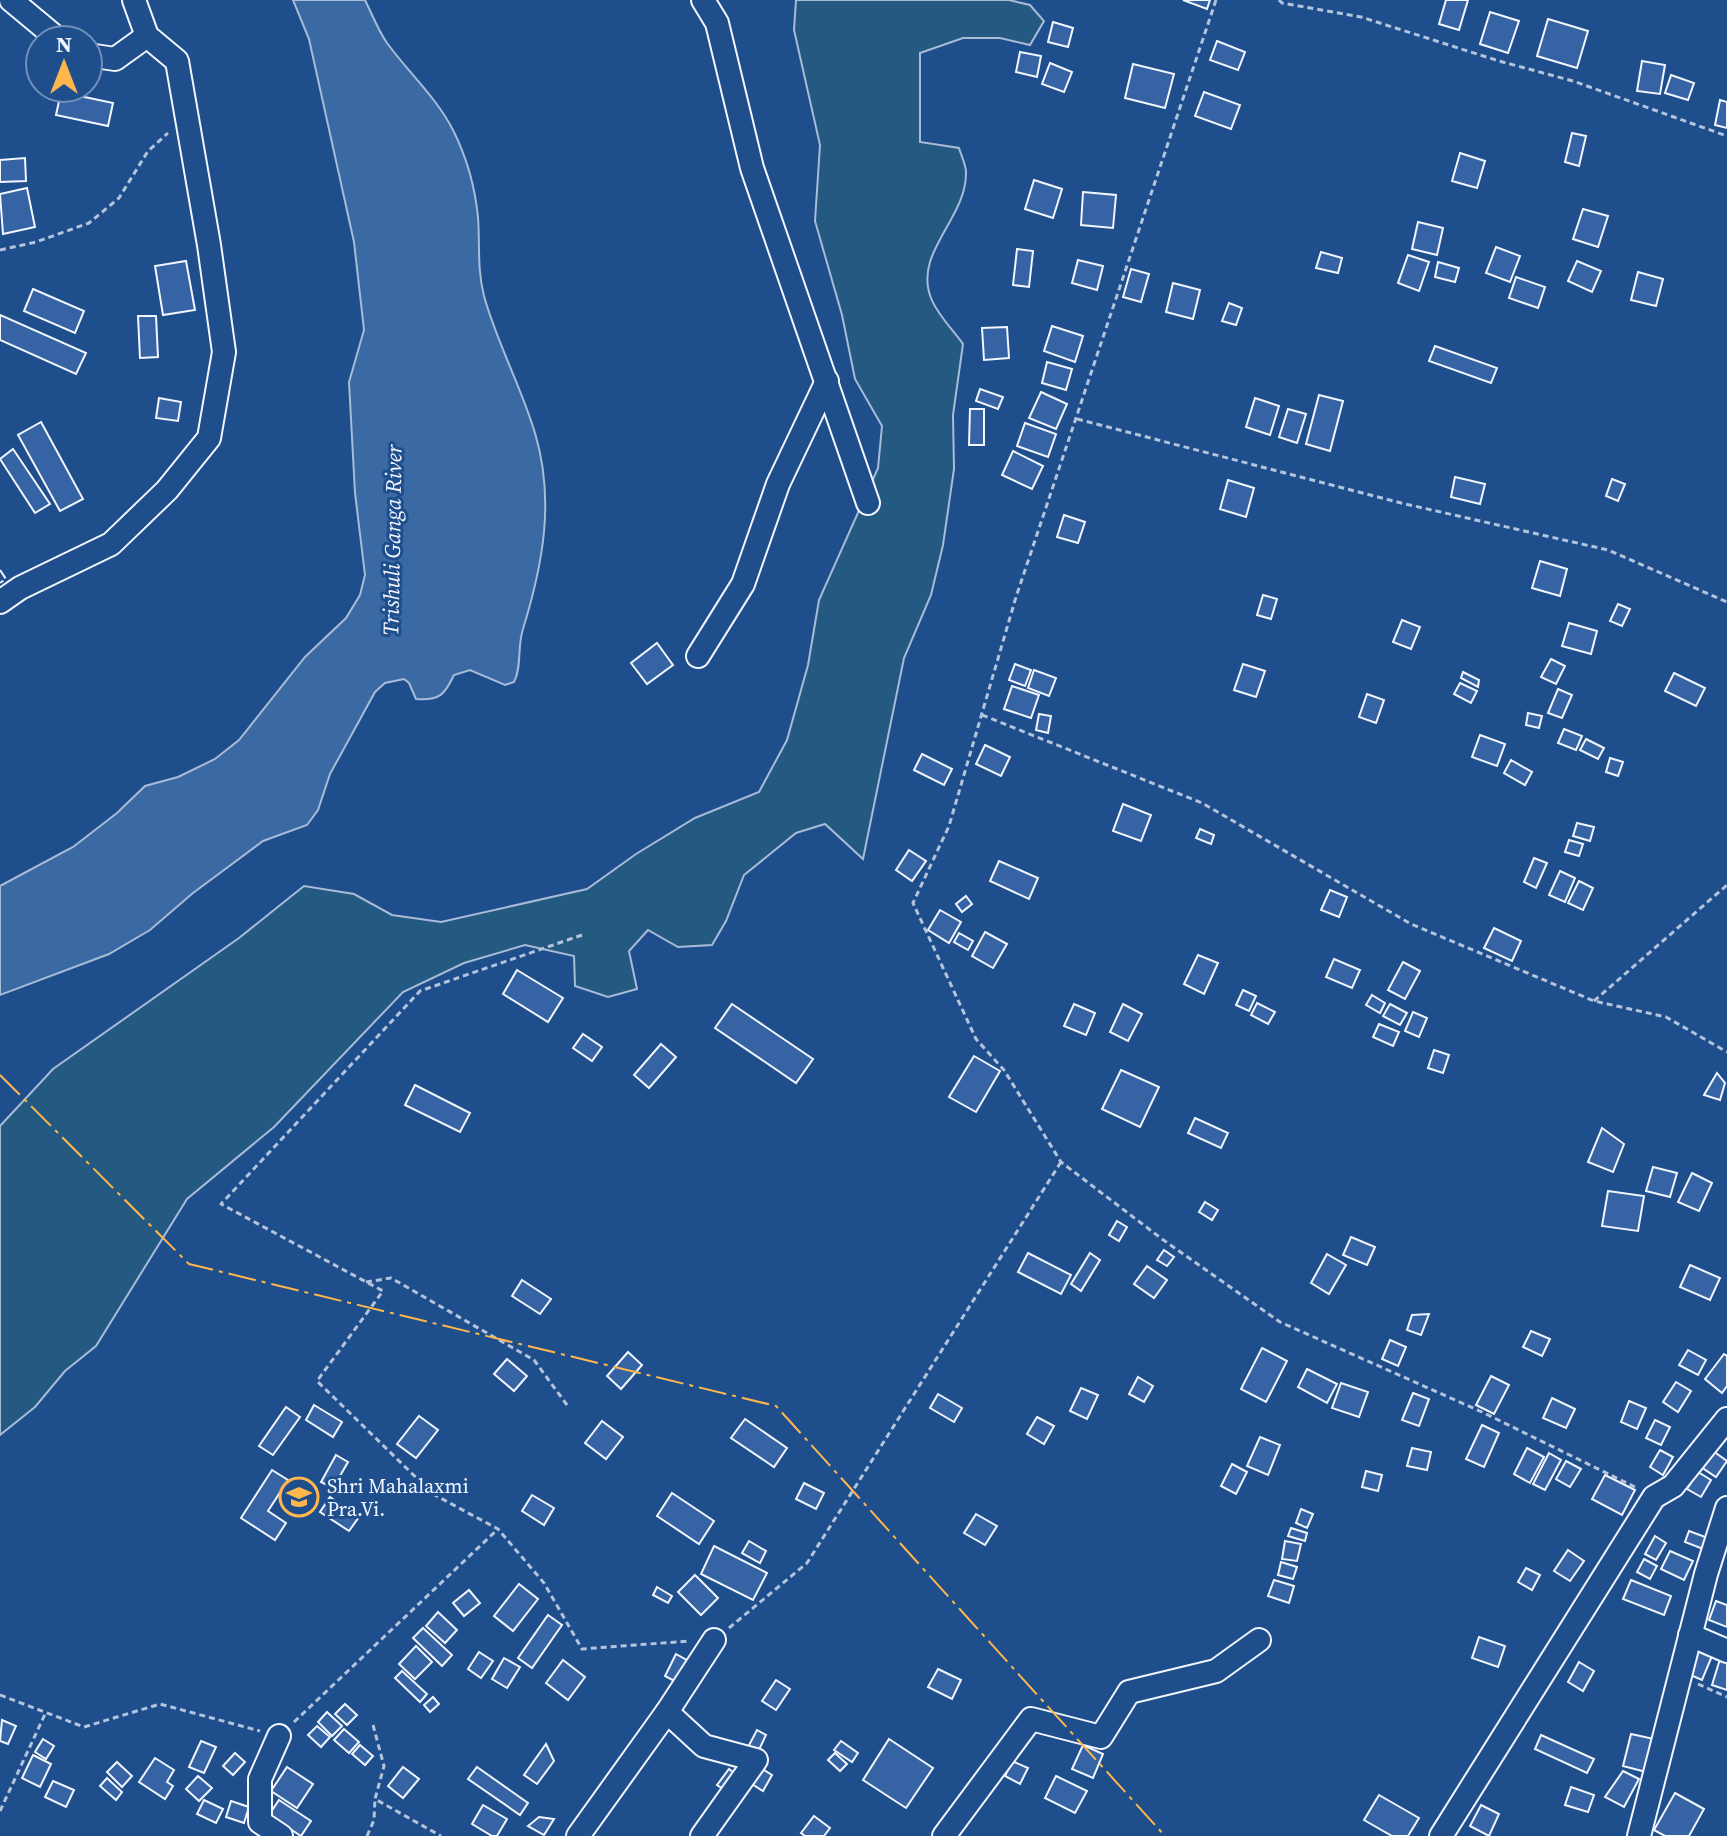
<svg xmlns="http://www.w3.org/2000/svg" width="1727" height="1836" font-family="'Source Serif 4',serif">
<rect width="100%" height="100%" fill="#1f4e8c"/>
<path fill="#245a82" stroke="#a8bbd7" stroke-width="2" d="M796,0H1009L1030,5L1044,21L1030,45L1000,38H963L920,53V142L959,148C961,155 966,165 966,172C967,219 913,252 931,298C937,314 953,330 963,344L953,415L954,469L943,545L931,595L904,658L863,859L825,824L796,833L744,875L726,921L712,945L678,947L648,930L629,951L637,989L608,997L575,986L574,956L525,945L464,963L403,992L274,1127L187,1199L96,1346L65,1371L35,1407L0,1435V1126L53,1069L239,938L304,886L354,894L392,915L441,922L587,889L636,854L695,818L759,792L787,740L808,665L819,600L878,468L882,426L855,379L842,315L815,221L820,145L794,30Z"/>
<path fill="#3b69a3" stroke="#a8bbd7" stroke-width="2" d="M293,0H365C372,14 378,30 387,43C409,73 436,97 453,130C467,158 475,187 478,217C480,244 477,269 484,296C497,343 521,386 535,433C555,500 543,564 523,629C517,647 522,667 514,682L505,685L470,670L454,675C445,694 440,701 416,699L409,683L404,679L385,683L375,692L330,774L318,810L307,825L263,841L193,893L150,930L109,954L0,995V886L73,847L117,813L145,786L178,777L215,759L239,740L305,657L346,618L360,595L365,575L355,493L349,382L364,330L354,242L309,39Z"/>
<g fill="#3563a3" stroke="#f2f6ff" stroke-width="2">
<path d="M1183,0H1210L1207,9Z"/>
<path d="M1446,0H1468L1459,30L1439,24Z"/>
<path d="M1490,12L1519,21L1508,53L1480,44Z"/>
<path d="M1548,19L1588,31L1577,68L1537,56Z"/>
<path d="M1053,22L1073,28L1068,47L1048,42Z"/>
<path d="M1217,41L1245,52L1238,70L1210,60Z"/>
<path d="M1020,52L1041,56L1037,77L1016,72Z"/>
<path d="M1642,61L1665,65L1660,94L1637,91Z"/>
<path d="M1050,63L1072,72L1064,92L1042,84Z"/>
<path d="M1133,64L1174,74L1165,108L1125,98Z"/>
<path d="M1671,75L1694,83L1688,100L1665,93Z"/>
<path d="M61,92L113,103L108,126L56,115Z"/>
<path d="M1204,92L1240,105L1231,129L1195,116Z"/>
<path d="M1720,100L1727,102V128L1715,125Z"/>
<path d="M1572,133L1586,136L1579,166L1565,162Z"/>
<path d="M1460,153L1485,161L1477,188L1452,181Z"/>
<path d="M25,158L26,181L0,182V160Z"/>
<path d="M1034,180L1062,189L1053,218L1025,209Z"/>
<path d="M27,188L35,227L3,234L0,194Z"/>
<path d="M1083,192L1116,195L1113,228L1081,225Z"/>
<path d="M1583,209L1608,216L1598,247L1573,239Z"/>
<path d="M1418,222L1443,228L1437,255L1412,249Z"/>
<path d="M1496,247L1520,256L1510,282L1486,273Z"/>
<path d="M1017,249L1033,251L1029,287L1013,285Z"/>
<path d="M1321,252L1342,258L1338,273L1316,268Z"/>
<path d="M1408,255L1429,262L1419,291L1398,283Z"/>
<path d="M1078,260L1103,266L1097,290L1072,283Z"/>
<path d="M186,261L195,310L163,315L155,266Z"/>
<path d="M1577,261L1601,271L1592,292L1568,281Z"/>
<path d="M1438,262L1459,268L1455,282L1435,277Z"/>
<path d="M1131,269L1149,274L1141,302L1123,297Z"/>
<path d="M1638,272L1663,279L1656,306L1631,300Z"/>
<path d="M1516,277L1545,287L1538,308L1509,298Z"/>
<path d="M1173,283L1200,290L1193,319L1166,312Z"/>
<path d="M33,289L84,311L75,333L24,311Z"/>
<path d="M1229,303L1242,308L1236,325L1222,321Z"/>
<path d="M0,315L86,353L76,374L0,340Z"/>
<path d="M138,316H156L158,357L140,358Z"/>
<path d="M1052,326L1083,336L1075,362L1044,351Z"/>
<path d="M1007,327L1009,358L984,360L982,328Z"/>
<path d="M1435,346L1497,368L1491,383L1429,361Z"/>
<path d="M1047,362L1072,369L1066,390L1042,383Z"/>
<path d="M980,389L1003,397L998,409L976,401Z"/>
<path d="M1041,392L1067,404L1056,429L1029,418Z"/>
<path d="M1319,395L1343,401L1330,451L1306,444Z"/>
<path d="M159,398L181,402L178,421L156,418Z"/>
<path d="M1255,398L1279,406L1270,435L1246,427Z"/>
<path d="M970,409H984V445H969Z"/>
<path d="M1288,409L1306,414L1297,443L1279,437Z"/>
<path d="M41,422L83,499L60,511L18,435Z"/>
<path d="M1025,423L1056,434L1048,457L1017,446Z"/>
<path d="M13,449L50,504L35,513L0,459Z"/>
<path d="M1013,451L1043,466L1032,489L1002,475Z"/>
<path d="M1455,477L1485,484L1480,504L1451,497Z"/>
<path d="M1612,479L1625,484L1618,501L1606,496Z"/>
<path d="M1228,480L1254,488L1246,517L1220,509Z"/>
<path d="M1064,515L1085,522L1078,543L1057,537Z"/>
<path d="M1540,561L1567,569L1560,596L1532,588Z"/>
<path d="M1263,595L1277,599L1271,619L1257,615Z"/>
<path d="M1618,604L1630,609L1622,626L1610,621Z"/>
<path d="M1402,620L1420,627L1411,649L1393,642Z"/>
<path d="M1569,623L1597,631L1591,654L1562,646Z"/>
<path d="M657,643L673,665L647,684L631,663Z"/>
<path d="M1551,659L1565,666L1556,684L1541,677Z"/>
<path d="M1015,664L1031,670L1025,686L1009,680Z"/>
<path d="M1243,664L1265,671L1256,697L1234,690Z"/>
<path d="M1034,670L1056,678L1049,696L1028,688Z"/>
<path d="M1463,672L1479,680L1478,687L1461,678Z"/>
<path d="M1674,673L1705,688L1696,706L1665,691Z"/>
<path d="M1460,683L1477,691L1471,703L1454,694Z"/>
<path d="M1012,686L1039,695L1031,718L1004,709Z"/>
<path d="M1558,689L1572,695L1562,718L1548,713Z"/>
<path d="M1367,694L1384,700L1376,723L1359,717Z"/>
<path d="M1528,713L1542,716L1539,728L1526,725Z"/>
<path d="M1039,714L1051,716L1048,733L1036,730Z"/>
<path d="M1564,729L1582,736L1576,750L1558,743Z"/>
<path d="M1480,735L1505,744L1497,766L1472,757Z"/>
<path d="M1586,739L1604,748L1598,759L1580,750Z"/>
<path d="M985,745L1010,757L1001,776L976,764Z"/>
<path d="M922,754L952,769L944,785L914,770Z"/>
<path d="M1610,758L1623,762L1618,776L1606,772Z"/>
<path d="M1511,760L1532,772L1525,785L1504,773Z"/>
<path d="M1123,804L1151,815L1141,841L1113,831Z"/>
<path d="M1577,823L1594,827L1590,841L1573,836Z"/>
<path d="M1200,829L1214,835L1211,844L1196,838Z"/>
<path d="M1569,840L1583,844L1579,856L1565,852Z"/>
<path d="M909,850L926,861L912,881L896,870Z"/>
<path d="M1534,858L1547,863L1536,888L1524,882Z"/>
<path d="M999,861L1038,878L1029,899L990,881Z"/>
<path d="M1560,871L1575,878L1565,902L1549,895Z"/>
<path d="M1579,881L1593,888L1583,910L1568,903Z"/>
<path d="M1330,890L1347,897L1339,917L1321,910Z"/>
<path d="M966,896L972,904L962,912L956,904Z"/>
<path d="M940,910L961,922L949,943L928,930Z"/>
<path d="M1494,928L1521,941L1512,961L1484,948Z"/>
<path d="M985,932L1007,944L993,968L972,956Z"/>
<path d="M959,933L973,941L968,950L954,942Z"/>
<path d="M1198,955L1218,963L1204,994L1184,984Z"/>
<path d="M1334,959L1360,970L1352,988L1326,977Z"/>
<path d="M1403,962L1420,971L1405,999L1388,990Z"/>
<path d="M517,970L563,998L548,1022L503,994Z"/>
<path d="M1243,990L1256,996L1249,1011L1236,1005Z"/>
<path d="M1372,995L1385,1003L1380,1013L1366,1005Z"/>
<path d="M1257,1003L1275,1012L1268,1024L1251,1015Z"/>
<path d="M732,1004L813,1059L796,1083L715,1028Z"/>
<path d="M1074,1004L1095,1013L1086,1035L1064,1026Z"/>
<path d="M1123,1004L1142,1014L1128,1041L1110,1032Z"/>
<path d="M1390,1004L1407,1013L1400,1025L1383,1016Z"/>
<path d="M1413,1012L1427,1018L1419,1037L1405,1031Z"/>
<path d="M1379,1024L1399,1032L1393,1046L1373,1037Z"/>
<path d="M583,1034L602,1047L592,1061L573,1048Z"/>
<path d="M661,1044L676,1057L649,1088L634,1075Z"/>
<path d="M1434,1050L1449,1055L1443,1073L1428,1068Z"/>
<path d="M974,1056L1000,1071L976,1112L949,1097Z"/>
<path d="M1121,1070L1159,1087L1140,1127L1102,1109Z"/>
<path d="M1717,1073L1725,1083L1720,1100L1704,1095Z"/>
<path d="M415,1085L470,1113L460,1132L405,1105Z"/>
<path d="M1195,1118L1228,1133L1221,1148L1188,1133Z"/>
<path d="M1602,1128L1624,1144L1613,1172L1588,1162Z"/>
<path d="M1653,1167L1677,1173L1670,1197L1646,1191Z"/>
<path d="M1692,1173L1712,1183L1699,1211L1678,1202Z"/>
<path d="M1608,1191L1644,1196L1638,1231L1602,1226Z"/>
<path d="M1205,1202L1218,1210L1212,1220L1199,1212Z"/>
<path d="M1117,1221L1127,1227L1119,1241L1109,1235Z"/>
<path d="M1351,1237L1375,1247L1367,1265L1343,1255Z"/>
<path d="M1164,1250L1174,1257L1167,1266L1157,1260Z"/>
<path d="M1028,1253L1071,1275L1061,1294L1018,1272Z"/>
<path d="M1090,1253L1100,1260L1081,1291L1071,1284Z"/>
<path d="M1327,1254L1346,1265L1329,1294L1311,1283Z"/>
<path d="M1690,1265L1720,1278L1710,1300L1680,1287Z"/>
<path d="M1147,1266L1167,1280L1154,1298L1134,1284Z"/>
<path d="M522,1280L551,1299L540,1314L512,1296Z"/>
<path d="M1429,1314L1421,1335L1407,1330L1412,1315Z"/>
<path d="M1531,1331L1550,1339L1542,1356L1523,1347Z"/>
<path d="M1390,1340L1406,1347L1398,1366L1382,1359Z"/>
<path d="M1262,1348L1287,1361L1266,1402L1241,1389Z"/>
<path d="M1688,1350L1706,1360L1698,1375L1679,1365Z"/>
<path d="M628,1352L642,1365L621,1389L607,1376Z"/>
<path d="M1724,1354L1727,1356V1386L1722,1393L1705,1379Z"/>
<path d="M507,1359L527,1376L514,1391L494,1374Z"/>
<path d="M1307,1369L1337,1384L1327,1403L1298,1387Z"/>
<path d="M1491,1376L1509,1385L1494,1414L1476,1405Z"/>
<path d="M1138,1377L1153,1386L1144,1402L1129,1394Z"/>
<path d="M1676,1382L1691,1391L1678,1412L1663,1402Z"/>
<path d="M1341,1383L1368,1392L1359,1417L1332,1408Z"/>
<path d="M1081,1388L1098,1395L1087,1419L1070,1411Z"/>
<path d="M1413,1393L1429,1399L1419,1426L1402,1420Z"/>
<path d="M938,1394L962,1408L954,1422L930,1408Z"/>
<path d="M1552,1398L1575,1409L1566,1428L1543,1418Z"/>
<path d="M1629,1401L1646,1408L1637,1429L1621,1422Z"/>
<path d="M314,1405L342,1422L333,1437L306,1420Z"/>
<path d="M286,1407L300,1417L273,1455L259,1446Z"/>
<path d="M419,1416L438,1430L416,1458L397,1444Z"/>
<path d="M1037,1417L1054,1426L1044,1444L1027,1434Z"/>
<path d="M745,1419L787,1448L774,1467L731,1438Z"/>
<path d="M1655,1420L1670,1427L1661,1445L1646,1438Z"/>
<path d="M602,1421L623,1437L606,1459L585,1443Z"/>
<path d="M1482,1425L1499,1433L1484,1467L1466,1459Z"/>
<path d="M1260,1437L1280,1445L1268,1475L1247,1466Z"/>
<path d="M1412,1448L1431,1452L1427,1470L1407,1466Z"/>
<path d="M1527,1448L1544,1457L1530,1483L1514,1474Z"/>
<path d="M1660,1450L1673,1457L1663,1475L1650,1467Z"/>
<path d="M1713,1451L1727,1461L1716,1477L1701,1467Z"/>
<path d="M1549,1453L1561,1460L1545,1490L1533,1484Z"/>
<path d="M336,1455L348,1462L333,1488L321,1482Z"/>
<path d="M1566,1461L1581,1469L1570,1487L1556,1479Z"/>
<path d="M1232,1464L1247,1472L1236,1494L1221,1486Z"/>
<path d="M272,1470L288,1480L268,1511L286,1523L275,1540L241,1518Z"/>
<path d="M1366,1471L1382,1475L1378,1491L1362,1487Z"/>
<path d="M1698,1472L1711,1480L1701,1497L1687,1489Z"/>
<path d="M1605,1475L1635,1490L1622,1515L1592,1499Z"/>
<path d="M804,1483L824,1493L816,1509L796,1499Z"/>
<path d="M672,1493L714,1521L699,1544L657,1516Z"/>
<path d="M532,1495L554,1508L544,1525L522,1511Z"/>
<path d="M330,1497L359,1517L349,1531L320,1512Z"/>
<path d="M1301,1509L1313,1514L1307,1528L1296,1523Z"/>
<path d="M976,1514L997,1526L985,1545L964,1533Z"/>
<path d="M1291,1528L1307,1533L1305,1541L1288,1536Z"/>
<path d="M1689,1531L1708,1538L1703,1549L1685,1542Z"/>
<path d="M1655,1536L1666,1543L1656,1560L1645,1554Z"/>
<path d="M749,1541L766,1551L760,1563L742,1553Z"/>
<path d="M1285,1541L1301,1544L1297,1561L1282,1559Z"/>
<path d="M714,1546L767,1573L753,1600L701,1574Z"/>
<path d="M1568,1550L1584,1561L1570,1581L1554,1571Z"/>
<path d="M1670,1551L1693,1561L1684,1580L1661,1569Z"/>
<path d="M1644,1559L1657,1566L1650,1579L1637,1572Z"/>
<path d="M1281,1562L1297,1567L1293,1579L1278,1575Z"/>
<path d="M1526,1568L1540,1575L1532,1590L1518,1582Z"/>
<path d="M695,1575L718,1598L701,1615L678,1592Z"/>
<path d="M1274,1580L1294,1586L1289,1603L1268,1596Z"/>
<path d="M1631,1580L1671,1596L1664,1615L1623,1599Z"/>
<path d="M519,1584L538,1599L513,1631L494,1616Z"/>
<path d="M657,1587L672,1596L668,1603L653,1595Z"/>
<path d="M469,1590L480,1603L464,1616L453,1603Z"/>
<path d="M1716,1601L1727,1605V1627L1709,1620Z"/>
<path d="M438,1612L457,1630L445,1643L426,1626Z"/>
<path d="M548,1615L562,1625L532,1668L518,1658Z"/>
<path d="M423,1628L452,1655L442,1666L413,1638Z"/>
<path d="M1479,1637L1505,1646L1498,1667L1472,1658Z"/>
<path d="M416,1646L432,1662L415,1679L399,1664Z"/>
<path d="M1698,1650L1712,1656L1702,1680L1688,1674Z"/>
<path d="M479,1652L493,1661L481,1678L468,1669Z"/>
<path d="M676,1654L692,1663L680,1684L665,1676Z"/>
<path d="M504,1658L520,1667L507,1688L492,1679Z"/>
<path d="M1720,1659L1727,1661V1690L1712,1685Z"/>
<path d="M563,1660L585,1677L568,1700L546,1683Z"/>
<path d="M1579,1662L1594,1671L1583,1691L1568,1682Z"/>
<path d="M938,1669L961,1680L952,1699L928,1687Z"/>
<path d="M402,1671L427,1694L420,1702L395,1678Z"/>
<path d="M776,1680L790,1689L776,1710L762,1701Z"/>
<path d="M433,1697L439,1704L430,1712L424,1705Z"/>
<path d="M345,1704L357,1715L347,1725L335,1714Z"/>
<path d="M327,1712L342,1726L332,1736L318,1722Z"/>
<path d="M2,1720L16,1726L8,1744L0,1741Z"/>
<path d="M317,1726L330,1737L321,1747L308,1735Z"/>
<path d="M344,1729L359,1742L349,1753L334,1740Z"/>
<path d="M757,1730L766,1735L757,1754L747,1749Z"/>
<path d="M1631,1734L1654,1739L1646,1772L1623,1766Z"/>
<path d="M1541,1735L1594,1759L1587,1773L1535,1749Z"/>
<path d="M43,1739L54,1746L46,1759L35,1752Z"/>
<path d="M889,1739L933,1768L906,1808L863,1780Z"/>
<path d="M201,1741L216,1747L204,1773L189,1767Z"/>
<path d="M841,1741L858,1753L852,1762L834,1750Z"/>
<path d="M546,1744L554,1761L537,1784L524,1775Z"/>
<path d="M360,1745L373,1756L365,1765L352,1754Z"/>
<path d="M1083,1745L1103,1754L1093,1778L1072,1769Z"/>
<path d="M235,1753L245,1762L233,1775L223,1766Z"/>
<path d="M835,1753L847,1764L840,1771L828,1760Z"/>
<path d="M33,1755L51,1764L40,1787L22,1778Z"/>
<path d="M155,1758L174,1770L167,1782L173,1786L165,1799L139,1782Z"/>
<path d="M1012,1761L1028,1768L1020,1784L1005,1776Z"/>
<path d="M117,1762L132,1776L122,1787L107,1772Z"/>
<path d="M756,1765L772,1775L763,1791L747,1781Z"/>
<path d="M287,1767L313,1784L297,1808L271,1791Z"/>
<path d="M403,1767L419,1779L403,1798L388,1786Z"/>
<path d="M477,1767L528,1803L520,1815L468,1779Z"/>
<path d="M729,1769L738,1776L726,1791L717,1785Z"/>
<path d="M1623,1771L1639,1779L1624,1807L1605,1797Z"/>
<path d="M198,1776L212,1788L199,1801L186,1789Z"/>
<path d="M1056,1776L1087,1791L1075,1813L1045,1798Z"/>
<path d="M107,1778L122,1792L116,1800L100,1786Z"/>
<path d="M53,1781L74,1790L66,1807L45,1797Z"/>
<path d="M1571,1787L1594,1795L1588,1812L1565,1805Z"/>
<path d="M1675,1793L1704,1809L1689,1836H1665L1654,1830Z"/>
<path d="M1379,1795L1419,1818L1408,1836H1392L1364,1820Z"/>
<path d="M204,1800L223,1809L216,1823L197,1814Z"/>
<path d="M279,1800L311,1821L301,1836L269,1815Z"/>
<path d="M231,1801L249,1807L244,1823L226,1817Z"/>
<path d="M483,1805L507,1819L497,1836H492L472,1824Z"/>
<path d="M1481,1805L1499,1814L1489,1836L1470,1826Z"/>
<path d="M814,1816L830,1828L824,1836H805L801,1833Z"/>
<path d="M539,1817L554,1819L544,1835L528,1826Z"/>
</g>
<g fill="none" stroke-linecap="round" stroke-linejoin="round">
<g stroke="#f2f6ff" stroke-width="26">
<g id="minor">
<path d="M11,0L59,40"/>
<path d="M703,0L717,23L752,168L868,503"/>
<path d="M88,55L115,59L147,36"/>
<path d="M0,602L20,588L111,544L167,490L209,438L224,352L209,245L177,61L147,36L134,0"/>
<path d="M698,656L743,584L778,484L827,381"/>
<path d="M1690,1635L1727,1651"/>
<path d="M279,1736L260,1779V1822L281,1836"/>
<path d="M578,1836L667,1712"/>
<path d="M702,1836L756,1760L704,1746L667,1712L714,1640"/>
<path d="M944,1836L1031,1719L1101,1737L1129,1692L1216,1671L1259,1640"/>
<path d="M1441,1836L1654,1497L1673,1486L1727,1419"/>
<path d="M1639,1836L1706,1574L1727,1508"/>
</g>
</g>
<g stroke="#b3c4dc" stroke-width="3" stroke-dasharray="6 4" stroke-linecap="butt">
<path d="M1216,0L1016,597L949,826L913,903L976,1039L1004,1070L1061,1162L1162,1239L1280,1322L1482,1412L1635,1487"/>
<path d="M1279,0L1282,3L1361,17L1499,61L1573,81L1727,136"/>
<path d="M0,250L36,242L89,223L119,198L148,151L168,133"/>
<path d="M1077,419L1401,503L1608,550L1727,602"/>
<path d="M982,715L1202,803L1411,924L1594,1001L1666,1017L1727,1052"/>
<path d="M582,935L420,991L221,1204L383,1291L317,1381L433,1494L498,1529L544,1583L582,1649L689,1641"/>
<path d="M1594,1001L1727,885"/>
<path d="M366,1282L391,1278L534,1360L567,1405"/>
<path d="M729,1628L807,1563L1061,1162"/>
<path d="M1698,1684L1727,1697"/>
<path d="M0,1695L84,1727L160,1704L260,1731"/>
<path d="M294,1722L498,1529"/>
<path d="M373,1725L384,1766L375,1799L441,1836"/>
<path d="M0,1811L46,1712"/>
<path d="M367,1836L374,1820L375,1799"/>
</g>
<use href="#minor" stroke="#1f4e8c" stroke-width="22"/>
<path stroke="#f2f6ff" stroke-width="2" stroke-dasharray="10 4" stroke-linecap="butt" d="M0,570L6,579L0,583"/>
<path stroke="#ffb74d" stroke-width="2" stroke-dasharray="28 6 4 6" stroke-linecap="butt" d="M0,1075L189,1264L776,1406L1165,1836"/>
</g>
<defs>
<g id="school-ring" transform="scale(2)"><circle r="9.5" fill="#1f4e8c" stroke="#ffb74d" stroke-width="1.5"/><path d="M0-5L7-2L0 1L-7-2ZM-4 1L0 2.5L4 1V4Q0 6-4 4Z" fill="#ffb74d"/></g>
</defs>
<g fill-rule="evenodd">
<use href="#school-ring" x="299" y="1497"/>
</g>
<g text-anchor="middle" stroke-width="6" stroke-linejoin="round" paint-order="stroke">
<g font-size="20" fill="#f2f6ff" stroke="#1f4e8c" text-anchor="start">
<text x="327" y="1493">Shri Mahalaxmi<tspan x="327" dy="23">Pra.Vi.</tspan></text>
</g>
<g font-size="22" font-style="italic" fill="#f2f6ff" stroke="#1f4e8c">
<text transform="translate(392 540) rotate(-89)" y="8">Trishuli Ganga River</text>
</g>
</g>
<g transform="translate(64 64)"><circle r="38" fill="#1f4e8c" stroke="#7391ba" stroke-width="2"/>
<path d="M0-6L14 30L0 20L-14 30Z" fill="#ffb74d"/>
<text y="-12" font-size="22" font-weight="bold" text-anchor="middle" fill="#f2f6ff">N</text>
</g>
</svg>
